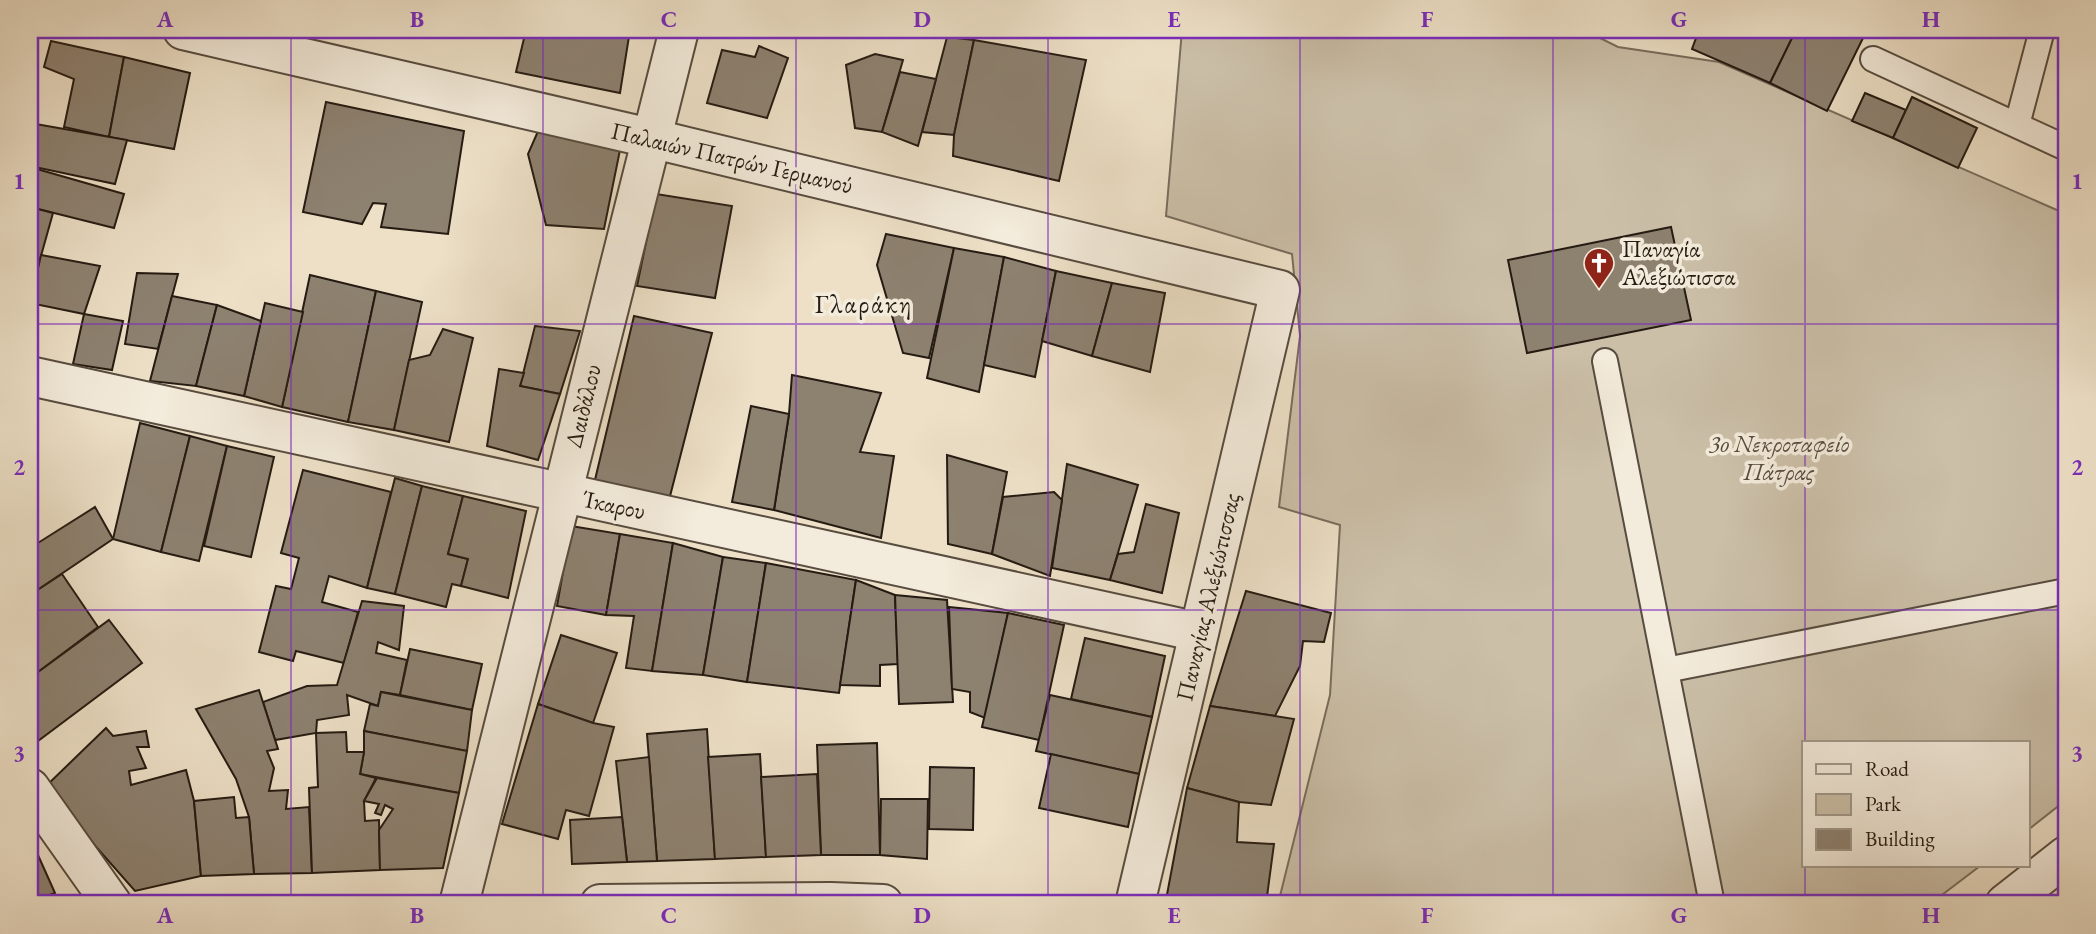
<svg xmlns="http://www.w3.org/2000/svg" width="2096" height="934" font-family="'EB Garamond',serif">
<rect width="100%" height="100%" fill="#ede0c7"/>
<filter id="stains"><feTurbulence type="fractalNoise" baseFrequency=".00286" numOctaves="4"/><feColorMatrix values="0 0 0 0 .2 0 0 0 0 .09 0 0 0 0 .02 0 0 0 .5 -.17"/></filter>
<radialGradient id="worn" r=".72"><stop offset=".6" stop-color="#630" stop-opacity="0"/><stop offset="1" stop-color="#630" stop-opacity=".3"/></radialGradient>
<path fill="#cbbfa8" stroke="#786d5d" stroke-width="2" d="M1182,30H1584L1618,47L1719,62L2066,214V800L2028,830V743H1804V866H1980L1930,904H1278L1330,695L1340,525L1279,507L1300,336L1292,254L1166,216Z"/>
<g fill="#8d8170" stroke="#251b12" stroke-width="2">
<path d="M526,30H630L620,93L516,72Z"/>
<path d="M1699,30H1796L1770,83L1692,49Z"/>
<path d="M1796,30H1867L1827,111L1770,83Z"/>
<path d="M947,37L974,40L954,135L922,132Z"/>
<path d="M974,40L1086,60L1059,181L953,156L954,135Z"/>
<path d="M51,41L124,57L109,137L64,127L74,79L44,67Z"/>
<path d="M759,46L788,58L767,118L707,103L722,50L755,57Z"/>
<path d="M875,54L903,60L882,132L855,128L846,65Z"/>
<path d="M124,57L190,73L174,149L109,137Z"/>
<path d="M900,72L936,79L918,146L882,132Z"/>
<path d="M1865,93L1906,110L1893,138L1852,121Z"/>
<path d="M1912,97L1977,128L1958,168L1893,138Z"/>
<path d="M326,102L464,131L448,234L381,227L386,204L373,203L362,224L303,212Z"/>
<path d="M30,123L127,140L115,184L30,166Z"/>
<path d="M539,129L621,145L604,229L546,225L528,154Z"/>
<path d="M30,167L124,194L114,228L30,207Z"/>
<path d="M656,194L732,206L715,298L637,286Z"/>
<path d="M30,207L53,213L39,263L30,261Z"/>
<path d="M1671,227L1691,320L1527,353L1508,260Z"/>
<path d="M886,234L954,248L929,358L903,353L877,265Z"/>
<path d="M954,248L1004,257L979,392L927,378Z"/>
<path d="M41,255L100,266L84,314L30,303Z"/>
<path d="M1004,257L1056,271L1035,377L984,365Z"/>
<path d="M30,261L39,263L30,297Z"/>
<path d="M1056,271L1112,283L1092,356L1042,341Z"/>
<path d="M137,273L178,274L158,349L125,344Z"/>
<path d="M310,275L376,291L348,422L282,407Z"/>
<path d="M1112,283L1165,293L1150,372L1092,356Z"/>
<path d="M376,291L422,302L394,430L348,422Z"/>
<path d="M172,296L217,305L196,386L150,381Z"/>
<path d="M265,303L303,312L282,407L244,396Z"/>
<path d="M217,305L261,321L244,396L196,386Z"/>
<path d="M84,314L123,321L112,370L73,364Z"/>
<path d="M634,316L712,333L669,500L594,484Z"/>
<path d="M535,326L580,331L560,394L520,386Z"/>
<path d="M443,329L473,338L449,442L394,430L409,360L430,355Z"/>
<path d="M499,369L524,373L520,386L560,394L538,460L487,446Z"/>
<path d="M792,375L881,393L860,452L894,456L881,538L774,510L789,414Z"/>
<path d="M751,406L789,414L774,510L732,502Z"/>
<path d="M140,423L190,436L161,552L113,539Z"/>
<path d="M190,436L227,446L199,561L161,552Z"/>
<path d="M227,446L274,457L251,557L204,546Z"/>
<path d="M947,455L1007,472L992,554L948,544Z"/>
<path d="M1067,464L1138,485L1110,580L1052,568Z"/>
<path d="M303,470L391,492L367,588L329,576L322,602L358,612L344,663L296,651L293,661L259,652L276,586L291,589L299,558L281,553Z"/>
<path d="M395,478L422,486L395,594L367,588Z"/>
<path d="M422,486L463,496L448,554L468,559L461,586L452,584L446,607L395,594Z"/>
<path d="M1054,492L1062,500L1050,576L992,554L1003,497Z"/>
<path d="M463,496L526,511L508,598L461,586L468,559L448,554Z"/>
<path d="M1146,504L1179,513L1162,593L1110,580L1118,554L1134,552Z"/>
<path d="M95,507L113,539L30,595V548Z"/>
<path d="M571,526L620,534L606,615L557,606Z"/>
<path d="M620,534L673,543L652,671L626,668L634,616L606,615Z"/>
<path d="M673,543L723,557L703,675L652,671Z"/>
<path d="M723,557L766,563L747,682L703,675Z"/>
<path d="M766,563L856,580L839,693L747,682Z"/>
<path d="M62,574L98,627L30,678V595Z"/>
<path d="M856,580L895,595L898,664L880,665V686L840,685Z"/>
<path d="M1246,591L1331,613L1324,642L1303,641L1300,666L1275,716L1210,706Z"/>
<path d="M895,595L947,600L953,702L899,704Z"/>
<path d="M362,601L404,606L399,650L378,642L376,653L407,660L400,695L381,692L378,706L347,695L349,715L317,720L316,733L275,740L263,702L307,686L337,685Z"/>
<path d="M949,607L1008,613L985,718L970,712V692L952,689Z"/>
<path d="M1008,613L1064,625L1039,740L982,727Z"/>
<path d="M109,620L142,663L30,747V678Z"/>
<path d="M561,635L617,653L593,723L538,704Z"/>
<path d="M1085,638L1165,656L1152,717L1071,699Z"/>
<path d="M410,649L482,664L472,710L400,695Z"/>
<path d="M259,690L278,749L267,751L274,768L269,791L288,790L286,809L309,807L312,873L254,874L249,817L236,779L196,709Z"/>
<path d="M381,692L472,710L467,751L364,731L370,704L378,706Z"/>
<path d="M1050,695L1152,717L1139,774L1036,751Z"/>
<path d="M538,704L593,723L614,727L589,816L566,810L558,839L502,824Z"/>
<path d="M1210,706L1294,719L1271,805L1239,802L1187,788Z"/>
<path d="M106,728L113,736L146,731L149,747H137L146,768L129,771L131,785L186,770L194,801L201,876L135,891L44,788Z"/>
<path d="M707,729L715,859L657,861L647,734Z"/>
<path d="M364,731L467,751L459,793L360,774L364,752Z"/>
<path d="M346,732L347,752H364L360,774L376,778L364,801L365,821L379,820L380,870L312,873L309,788L318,787L316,733Z"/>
<path d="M877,743L880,855H821L817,745Z"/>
<path d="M760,754L766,857L715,859L708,757Z"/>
<path d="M1051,754L1139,774L1128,827L1039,808Z"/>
<path d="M649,757L657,861L627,862L616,761Z"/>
<path d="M930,767L974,768L973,830L929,829Z"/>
<path d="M817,774L821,855L766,857L761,777Z"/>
<path d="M377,778L459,793L443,868L380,870L379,830L393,809L385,805L381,815L375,813L379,804L364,801Z"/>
<path d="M1187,788L1239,802L1237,842L1274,844L1266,904H1190L1166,900Z"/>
<path d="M234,797L236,818L249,817L254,874L201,876L194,801Z"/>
<path d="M881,799H928L927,859L880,855Z"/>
<path d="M622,817L627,862L572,864L570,820Z"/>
<path d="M33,844L55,893L30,902V846Z"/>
</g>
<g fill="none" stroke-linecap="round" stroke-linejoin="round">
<g stroke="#574c3f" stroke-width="28">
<g id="service">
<path d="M1873,59L2066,148"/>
<path d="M2017,125L2042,30"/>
<path d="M1605,361L1712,904"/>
<path d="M1666,670L2066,591"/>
</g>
</g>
<g stroke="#574c3f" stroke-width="42">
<g id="minor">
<path d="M183,30L650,138L1280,290L1135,904"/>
<path d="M30,376L1199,632"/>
<path d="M30,788L112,904"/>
<path d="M459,904L679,30"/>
</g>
</g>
<g stroke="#574c3f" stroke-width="42">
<g id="tertiary">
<path d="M600,904L831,902L883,904"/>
<path d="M2005,904L2066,856"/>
</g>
</g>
<use href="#service" stroke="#f3ebdb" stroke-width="24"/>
<use href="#minor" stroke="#f3ebdb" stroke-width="38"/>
<use href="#tertiary" stroke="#f3ebdb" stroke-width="38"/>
</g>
<path fill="none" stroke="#7b2cbf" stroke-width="2" stroke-opacity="0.55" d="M291,30V904M543,30V904M796,30V904M1048,30V904M1300,30V904M1553,30V904M1805,30V743M30,324H2066M30,610H2066M1805,866V904"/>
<defs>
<g id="church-pin" transform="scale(1.575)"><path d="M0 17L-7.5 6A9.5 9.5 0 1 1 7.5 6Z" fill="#8f2418" stroke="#f3ebdb"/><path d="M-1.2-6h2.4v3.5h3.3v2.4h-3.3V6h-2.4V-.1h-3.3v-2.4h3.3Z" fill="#fff"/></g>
</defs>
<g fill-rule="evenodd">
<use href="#church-pin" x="1599" y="263"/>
</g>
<g text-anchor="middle" stroke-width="7" stroke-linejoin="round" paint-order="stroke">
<g font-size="24" fill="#251b12" stroke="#f3ebdb">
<text transform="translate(732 158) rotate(13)" y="8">Παλαιών Πατρών Γερμανού</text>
<text transform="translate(583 406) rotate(-76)" y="8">Δαιδάλου</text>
<text transform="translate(614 505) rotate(12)" y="8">Ίκαρου</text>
<text transform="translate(1208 597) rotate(-77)" y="8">Παναγίας Αλεξιώτισσας</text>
</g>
<g font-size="24" fill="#251b12" stroke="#f3ebdb" text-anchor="start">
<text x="1622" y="257">Παναγία<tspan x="1622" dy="28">Αλεξιώτισσα</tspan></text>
</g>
<g font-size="24" font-style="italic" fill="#574c3f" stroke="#f3ebdb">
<text x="1779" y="452">3o Νεκροταφείο<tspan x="1779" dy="28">Πάτρας</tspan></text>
</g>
<g font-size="26" letter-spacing="2" fill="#251b12" stroke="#f3ebdb">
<text x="864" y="313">Γλαράκη</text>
</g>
</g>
<rect width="2096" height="934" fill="none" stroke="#ede0c7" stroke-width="77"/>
<rect x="1802" y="741" width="228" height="126" fill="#f3ebdb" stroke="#a1988b" stroke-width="2"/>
<rect x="1816" y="764" width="35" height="10" fill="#f3ebdb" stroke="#a1988b" stroke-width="2"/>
<text x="1865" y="776" font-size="21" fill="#251b12">Road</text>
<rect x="1816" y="794" width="35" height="21" fill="#cbbfa8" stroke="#a1988b" stroke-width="2"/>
<text x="1865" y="811" font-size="21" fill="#251b12">Park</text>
<rect x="1816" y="829" width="35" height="21" fill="#8d8170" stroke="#a1988b" stroke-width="2"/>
<text x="1865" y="846" font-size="21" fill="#251b12">Building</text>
<rect x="38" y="38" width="2020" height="857" fill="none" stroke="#7b2cbf" stroke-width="2.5"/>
<g font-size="23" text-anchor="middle" font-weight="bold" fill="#7b2cbf">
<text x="165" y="27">A</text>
<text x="417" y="27">B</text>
<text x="669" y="27">C</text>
<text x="922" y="27">D</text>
<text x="1174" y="27">E</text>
<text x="1427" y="27">F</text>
<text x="1679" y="27">G</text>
<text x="1931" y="27">H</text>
<text x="19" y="189">1</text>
<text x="2077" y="189">1</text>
<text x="19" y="475">2</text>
<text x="2077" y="475">2</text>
<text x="19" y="761">3</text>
<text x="2077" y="761">3</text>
<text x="165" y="923">A</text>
<text x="417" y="923">B</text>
<text x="669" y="923">C</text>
<text x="922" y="923">D</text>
<text x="1174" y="923">E</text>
<text x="1427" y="923">F</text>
<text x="1679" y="923">G</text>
<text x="1931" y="923">H</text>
</g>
<rect width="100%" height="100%" filter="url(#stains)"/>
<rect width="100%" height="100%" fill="url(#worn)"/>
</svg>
